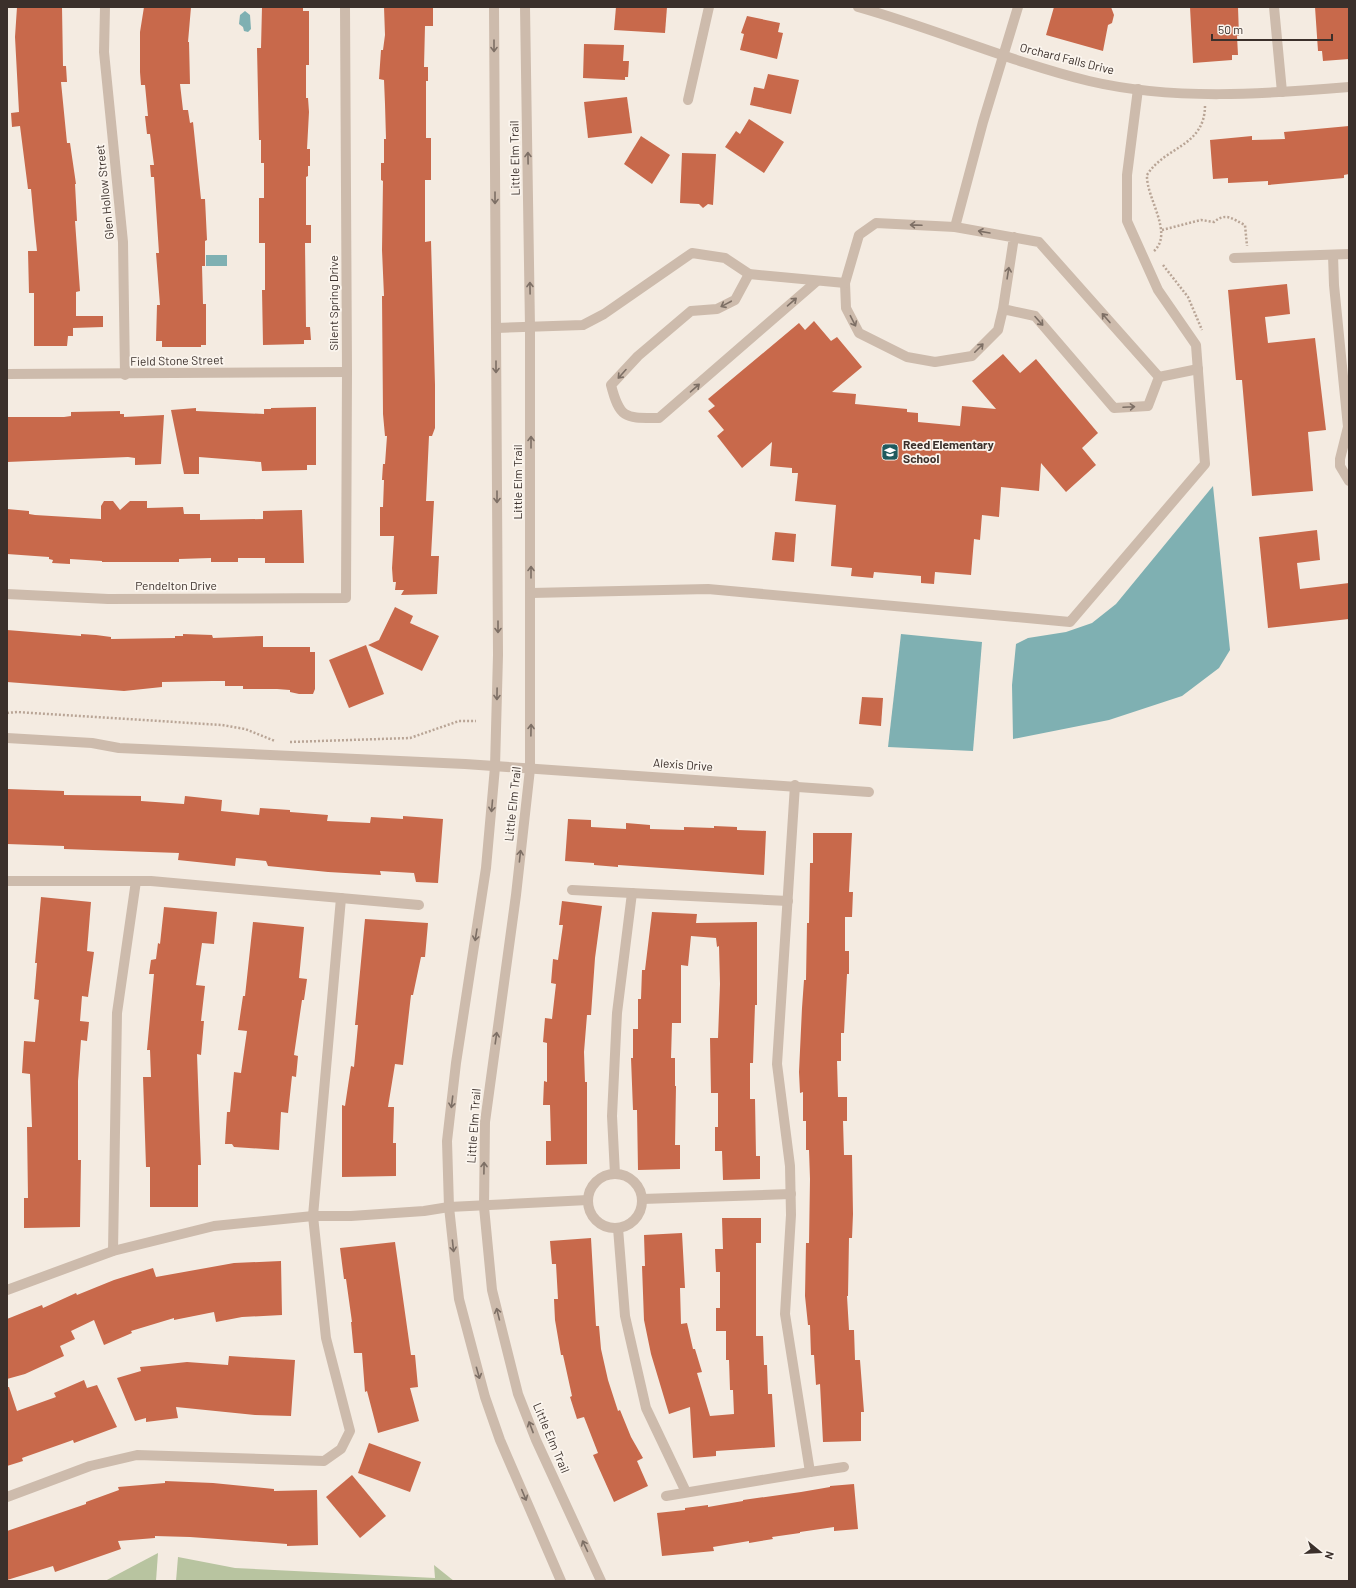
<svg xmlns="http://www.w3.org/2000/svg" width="1356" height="1588" font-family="Barlow,sans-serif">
<rect width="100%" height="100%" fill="#f4ebe1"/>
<g fill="#b8c4a0">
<path d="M158,1553L156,1581H105Z"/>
<path d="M178,1557L235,1568L435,1578L434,1565L454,1581H176Z"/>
</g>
<g fill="#7fb0b2">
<path d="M245,11L250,15L251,29L248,32L244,31L243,27L239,24L240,15Z"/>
<rect x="206" y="255" width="21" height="11"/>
<path d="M1213,486L1230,650L1219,668L1182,696L1109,720L1013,739L1012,685L1016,644L1028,638L1066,632L1092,623L1116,604Z"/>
<path d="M901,634L982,642L973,751L888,747Z"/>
</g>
<g fill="#c8694b">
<path d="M17,7H62L63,66H66L67,82H61L67,143H70L76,184H75L77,221H75L80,291L76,292V316H103V327L73,328V336H68L67,346H34V293H29L28,251H37L34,221L31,189H28L20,126L12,127L11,113L19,112L15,37Z"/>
<path d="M144,7H191L188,42H189L190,84H180L183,110H188L190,123L193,122L201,199H205L207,240L205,241V266H202L203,304H206V345H201V347H162V341H156L157,305H160L156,253H159L154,177H151L150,165H154L150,134H147L145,116H148L145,85H141L140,72V32Z"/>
<path d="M262,7H303V11H309V65H306V98H308L309,112L307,149H310V166H308V176L306,177V225H311V243H305L306,327H310L311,340H304V344L263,345L262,290H265V243H259V198H264V163H261V140H259L257,48H261Z"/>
<path d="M384,7H433V26H425L424,67H428V81H426V138H431V180H425V242L431,241L435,385V428L432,436H429L426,501H434L431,556H439L437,594L401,595L404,590H395L396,582H393L392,568L394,536H380V507H383L384,480H382L383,464H385L387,436H385L383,414L382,296H384L382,250L383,181L381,180V163H384V139H386L385,104L384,80L379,79L381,50H383L385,35Z"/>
<path d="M616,7H667L665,33L614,30Z"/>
<path d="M1054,7H1111L1114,15L1112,23L1108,25L1103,51L1046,35Z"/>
<path d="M1190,7H1238L1239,36H1237L1238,55H1232V60L1193,63Z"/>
<path d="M1315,7H1349V59L1323,61L1322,51H1318Z"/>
<path d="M747,16L780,23L778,32L783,33L777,59L740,50L744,34L741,33Z"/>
<path d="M584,44L624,45L623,61H629L628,77H625V80L583,78Z"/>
<path d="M768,74L799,80L791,114L750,105L754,87L764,89Z"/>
<path d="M627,97L632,133L588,138L584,102Z"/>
<path d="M749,119L784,142L764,173L725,147L736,131L740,134Z"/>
<path d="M1349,126V174L1344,175V178L1268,185V181L1228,183V178L1213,179L1210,140L1252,136V140L1285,139L1284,132Z"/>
<path d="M641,136L670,155L652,184L624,164Z"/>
<path d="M682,153L716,154L713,205L708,204L703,208L699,204L680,203Z"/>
<path d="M1287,284L1290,314L1265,317L1268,343L1315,338L1326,430L1308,432L1313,491L1252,496L1242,380H1236L1228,290Z"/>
<path d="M814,321L831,341L837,337L862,367L832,392L856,394L855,404L907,409V412L918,413V422L960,426L962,406L996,409L972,381L1003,354L1020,373L1036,359L1098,433L1082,448L1096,465L1066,492L1041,463L1039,491L1001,487L999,517L982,515L980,540L974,539L971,575L935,572L934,584L921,583V576L874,572L873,578L851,576L852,568L831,566L836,505L795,501L798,473H792V468L770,466L772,442L742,468L717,436L724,430L708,411L715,406L708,399L799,323L805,330Z"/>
<path d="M316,407V465H307V470L262,471L261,462L199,457V474H184L171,410L196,408V411L264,414V409H271V408Z"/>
<path d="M120,411V414H124V417L164,415L161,464L135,465V458L128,457L7,462V417H64L71,416V412Z"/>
<path d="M104,501H113L120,510L130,501H147V508L183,507L184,514H200V520L263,519V511L302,510L304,563H265V558H238V562H211V558L179,559V562H102V561L70,559V564L52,563L53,560L49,559V557L7,554V509L29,511V514L35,515L101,519V506Z"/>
<path d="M1317,530L1320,560L1297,563L1300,589L1349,583V619L1268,628L1259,537Z"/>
<path d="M775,532L796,534L794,562L772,560Z"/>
<path d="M395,607L413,616L410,623L439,636L422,671L368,645L379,640Z"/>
<path d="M7,630L81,636V634L96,635L111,637V639L175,638V636H183V634L212,635L213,638L263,636V647H310V652H315V689L313,694H299L290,692V690L277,689H243V686H225V681H212L162,682V687L124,691L7,682Z"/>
<path d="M366,645L384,694L349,708L329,660Z"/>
<path d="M862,697L883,698L881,726L859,724Z"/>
<path d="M7,789L64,791V795L141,796V801L184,804L185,796L222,800L221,811L259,815L260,808L290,810V812L328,815L327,821L370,823L371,817L403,819V816L443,819L438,883L416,882L414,873L380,871L381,875L328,872L268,866L266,861L236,858L235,866L178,860L179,853L64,849V846L7,844Z"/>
<path d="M568,819L591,820V827L626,829V823L650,825V829L684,830V827L714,828V826L737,827V830L766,831L764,875L618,865V867L594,865V863L565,861Z"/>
<path d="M813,833H852L849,892H853L852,917H845V951H849V974H847L844,1033H841V1061H837L838,1097H847V1121H843L844,1155H852L853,1214L852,1238H849L848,1296H847L849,1330H854L855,1360H860L864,1412H861V1441L823,1442L820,1384L816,1385L814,1355H811L810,1325H808L805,1296L806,1243H809L810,1179L809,1150H806V1121H803V1092L800,1093L799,1072L802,1008L804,980H806L807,923H809L810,863H813Z"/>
<path d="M41,897L91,902L87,951L94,952L88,997L82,996L80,1021L89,1022L87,1041L81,1040L78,1081V1160H81L80,1227L24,1228V1198H28L27,1127H32L30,1074L22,1073L24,1041L35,1042L39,1000L34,999L37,963H35Z"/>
<path d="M562,901L602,906L595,958L591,1015H587L584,1052L585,1082H587V1164L546,1165V1141H551L550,1105H543L544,1081L547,1082V1043L543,1042L545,1018L552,1019L556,984L551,983L553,959L558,960L563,925H559Z"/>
<path d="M164,907L217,912L214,944L202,943L196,985L205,986L201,1021H204L201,1055L197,1054L201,1165H198V1207H150V1167H146L143,1077H151L150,1050H147L154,974H149L151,960L156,959L158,943L160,944Z"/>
<path d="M652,912L697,914L696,923L757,922V1005H755L753,1063H750V1099H755L756,1156H760V1179L723,1180L722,1151H715V1127H718V1093H711L710,1038H718L720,984L719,946L717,947L716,938L691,936L688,966L681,965V1023H672L671,1058H675V1086H676L675,1145H680V1169L638,1170L637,1110H633L631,1058H633V1029H638V999H641L642,970H645Z"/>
<path d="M365,919L428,923L425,957H421L413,995H411L403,1065L395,1064L388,1107H394L393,1143H396V1176L342,1177V1105L345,1106L351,1066L354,1067L358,1025H355Z"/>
<path d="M253,922L304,927L299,978L307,979L304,1000H302L294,1055L298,1056L296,1077L292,1076L288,1113L281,1112L279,1150L234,1147L232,1144H225L227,1112H230L234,1072L241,1073L247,1031L238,1030L243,996H245Z"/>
<path d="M722,1218H761V1243H756V1336H763L764,1365H767L768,1394H772L775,1447L716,1451V1456L693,1458L690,1407L669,1414L651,1354L644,1320L642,1266H645L644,1235L682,1233L685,1288H680L681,1324L687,1323L693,1349H695L702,1372L697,1373L710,1416L734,1414L733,1390H730L729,1360H726V1331H716V1308H720V1272H716L715,1249H723Z"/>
<path d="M591,1238L596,1326H599L601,1349L608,1380L618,1411L620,1410L631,1437L643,1458L637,1461L648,1486L614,1502L593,1455L598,1453L584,1417L577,1419L570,1397L572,1396L563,1355H561L555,1320L554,1299H558L556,1264H552L550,1241Z"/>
<path d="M395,1242L411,1355H415L418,1387L410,1388L419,1421L378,1433L367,1391L365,1392L362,1353H354L351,1322H352L346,1279H344L340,1248Z"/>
<path d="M281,1261L282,1315L242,1317L216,1322L214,1312L174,1320V1318L131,1331L132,1333L104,1345L94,1320L71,1331L75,1339L60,1346L64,1356L25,1374L7,1379V1319L42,1305L43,1308L76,1293L77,1295L114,1280L153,1268L156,1277L234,1263Z"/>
<path d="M229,1356L295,1360L291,1416L255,1415L176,1407L178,1418L146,1422V1418L135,1421L117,1378L141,1371L140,1367L187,1362L228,1365Z"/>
<path d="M84,1380L87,1388L97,1385L117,1427L74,1443L73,1440L22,1458L23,1461L7,1466V1387H9L17,1411L56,1397L54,1393Z"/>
<path d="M369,1443L421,1462L410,1492L358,1473Z"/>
<path d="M352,1475L386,1516L360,1538L326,1497Z"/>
<path d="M165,1481L213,1483L274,1489V1491L317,1490L318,1545L287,1546V1544L190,1537L155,1536V1538L118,1541L121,1549L55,1572L53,1566L7,1580V1531L86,1504V1502L119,1490L118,1487L165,1483Z"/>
<path d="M854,1484L858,1529L834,1531V1527L800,1532V1533L772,1537L773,1539L749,1543V1541L713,1547L714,1551L662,1556L657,1513L685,1510V1508L708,1505V1507L743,1501V1500L801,1492L830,1487V1486Z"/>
</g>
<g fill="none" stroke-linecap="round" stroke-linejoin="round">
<g stroke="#b9a596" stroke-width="2.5" stroke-dasharray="2 2" stroke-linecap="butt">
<path d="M1162,230L1201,220L1214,222C1226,212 1232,219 1245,225L1247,246"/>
<path d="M1154,251C1174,233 1146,198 1147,175C1165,146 1205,147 1205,105"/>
<path d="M1163,265L1188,297L1202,330"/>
<path d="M7,713L17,712L222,725L245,729L275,741"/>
<path d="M290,742L410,738L459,721H476"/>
</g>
<g stroke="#cdbbac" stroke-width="10">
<path d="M105,7L104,52L123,242L125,375"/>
<path d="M494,7L498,655L495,767L486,868L456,1063L447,1141L449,1207L459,1299L485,1397L500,1440L561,1581"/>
<path d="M525,7L530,327V769L516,895L485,1122L484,1207L492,1290L518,1394L536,1440L601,1581"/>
<path d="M858,7C936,29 1011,62 1089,81C1174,101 1264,94 1349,87"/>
<path d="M1274,7L1282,92"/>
<path d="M688,100L709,7"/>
<path d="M955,227L983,122L1018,7"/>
<path d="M1333,255L1334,285L1348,427L1340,459V466L1349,481"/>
<path d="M1234,258L1349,254"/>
<path d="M749,274L735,300L717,309L691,311L638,356L611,385C620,420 626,418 659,418L817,281"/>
<path d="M1003,309L1035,316L1114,408L1148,406L1159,377L1039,242L955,227L876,223L859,235L845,283L846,308L859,333L907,357L935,362L972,356L998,330L1003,309L1014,237"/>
<path d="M496,328L583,325L604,314L692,253L725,258L749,274L845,283"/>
<path d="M7,374L347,372"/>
<path d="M1159,377L1198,369"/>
<path d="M531,593L708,589L1070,622L1205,464L1196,345L1158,290L1127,221V175L1138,89"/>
<path d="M7,594L108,599L346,598L347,372L345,7"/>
<path d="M7,738L92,743L119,748L465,764L869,792"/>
<path d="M795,785L777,1064L790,1166L791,1215L785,1314L810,1472L844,1467"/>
<path d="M7,881H151L419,905"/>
<path d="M572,890L788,901"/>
<circle cx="615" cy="1201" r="27"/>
<path d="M615,1174L612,1116L617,1013L632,893"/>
<path d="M642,1199L791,1194"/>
<path d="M618,1228L625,1316L646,1408L686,1492"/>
<path d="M113,1251L117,1013L136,881"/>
<path d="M7,1290L113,1251L214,1226L313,1216H351L424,1211L449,1207L588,1200"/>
<path d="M666,1496L810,1472"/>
<path d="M7,1497L90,1466L137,1455L324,1461L341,1449L350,1431L326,1338L313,1216L341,898"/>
</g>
</g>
<defs><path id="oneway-shaft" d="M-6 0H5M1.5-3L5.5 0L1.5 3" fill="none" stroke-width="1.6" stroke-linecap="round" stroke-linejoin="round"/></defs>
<g stroke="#7d6f65">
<use href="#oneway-shaft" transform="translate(494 46) rotate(90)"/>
<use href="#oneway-shaft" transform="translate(528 158) rotate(-91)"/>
<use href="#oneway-shaft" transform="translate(495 198) rotate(90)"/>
<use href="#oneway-shaft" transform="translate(916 225) rotate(-178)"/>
<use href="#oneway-shaft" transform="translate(984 232) rotate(-170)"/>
<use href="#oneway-shaft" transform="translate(1008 273) rotate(-81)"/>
<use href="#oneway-shaft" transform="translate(530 288) rotate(-91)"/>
<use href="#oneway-shaft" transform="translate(792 302) rotate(-41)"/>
<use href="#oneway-shaft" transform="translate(726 304) rotate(152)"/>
<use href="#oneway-shaft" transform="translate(1106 318) rotate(-131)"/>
<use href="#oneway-shaft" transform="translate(853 321) rotate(63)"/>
<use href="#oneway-shaft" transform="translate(1039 321) rotate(48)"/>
<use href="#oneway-shaft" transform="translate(979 348) rotate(-45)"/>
<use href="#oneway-shaft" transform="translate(496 367) rotate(90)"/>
<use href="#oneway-shaft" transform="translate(622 374) rotate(132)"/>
<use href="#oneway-shaft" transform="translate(695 388) rotate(-41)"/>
<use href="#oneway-shaft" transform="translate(1129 407) rotate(-3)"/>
<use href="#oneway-shaft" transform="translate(531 442) rotate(-90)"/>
<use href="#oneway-shaft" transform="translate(497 497) rotate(90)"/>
<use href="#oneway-shaft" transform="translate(531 572) rotate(-90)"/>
<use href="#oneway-shaft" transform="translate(498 627) rotate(90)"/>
<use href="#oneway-shaft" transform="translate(497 694) rotate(91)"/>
<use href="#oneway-shaft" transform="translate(531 730) rotate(-89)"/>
<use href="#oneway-shaft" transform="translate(492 806) rotate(95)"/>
<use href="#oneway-shaft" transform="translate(520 856) rotate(-84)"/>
<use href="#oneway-shaft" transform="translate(476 935) rotate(99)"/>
<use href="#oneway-shaft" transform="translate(496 1038) rotate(-82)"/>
<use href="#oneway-shaft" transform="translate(452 1102) rotate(97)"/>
<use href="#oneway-shaft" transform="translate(484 1168) rotate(-89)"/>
<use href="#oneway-shaft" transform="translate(453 1246) rotate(84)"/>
<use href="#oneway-shaft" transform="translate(498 1314) rotate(-104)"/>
<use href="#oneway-shaft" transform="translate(478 1373) rotate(74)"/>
<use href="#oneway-shaft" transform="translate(531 1427) rotate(-111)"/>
<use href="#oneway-shaft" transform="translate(524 1495) rotate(67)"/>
<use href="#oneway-shaft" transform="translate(585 1546) rotate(-115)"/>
</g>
<defs>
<g id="school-square" transform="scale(0.9)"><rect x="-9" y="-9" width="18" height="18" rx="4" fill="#1f5a5e" stroke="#fbf5ee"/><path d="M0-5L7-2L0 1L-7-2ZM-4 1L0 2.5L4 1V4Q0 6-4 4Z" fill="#fff"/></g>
</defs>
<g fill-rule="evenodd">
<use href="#school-square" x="890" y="452"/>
</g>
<g text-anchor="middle" stroke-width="3.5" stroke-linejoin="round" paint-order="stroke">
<g font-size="12" fill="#3b302b" stroke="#fbf5ee">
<text transform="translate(1067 59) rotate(14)" y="4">Orchard Falls Drive</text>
<text transform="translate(515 158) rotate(-91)" y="4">Little Elm Trail</text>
<text transform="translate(105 192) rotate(-96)" y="4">Glen Hollow Street</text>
<text transform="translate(334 303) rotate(-90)" y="4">Silent Spring Drive</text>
<text transform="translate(177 361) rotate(-1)" y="4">Field Stone Street</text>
<text transform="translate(518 482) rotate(-90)" y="4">Little Elm Trail</text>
<text x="176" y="590">Pendelton Drive</text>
<text transform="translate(683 765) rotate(4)" y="4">Alexis Drive</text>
<text transform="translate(513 804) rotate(-84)" y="4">Little Elm Trail</text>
<text transform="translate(474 1126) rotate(-86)" y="4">Little Elm Trail</text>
<text transform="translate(551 1438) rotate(67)" y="4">Little Elm Trail</text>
</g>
<g font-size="12" font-weight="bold" fill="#3b302b" stroke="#fbf5ee" text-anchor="start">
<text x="903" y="449">Reed Elementary<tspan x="903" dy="14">School</tspan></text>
</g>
</g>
<rect width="1356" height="1588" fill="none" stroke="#3b302b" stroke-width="16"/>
<g transform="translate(1320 1552) rotate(108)" stroke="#fbf5ee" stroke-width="3" paint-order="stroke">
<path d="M0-3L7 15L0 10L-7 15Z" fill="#3b302b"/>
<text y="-6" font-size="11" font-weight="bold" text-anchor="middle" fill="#3b302b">N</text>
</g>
<path d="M1212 34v6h120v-6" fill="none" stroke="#3b302b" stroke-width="2"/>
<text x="1218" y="34" font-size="12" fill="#3b302b" stroke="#fbf5ee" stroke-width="3" paint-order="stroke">50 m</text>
</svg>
